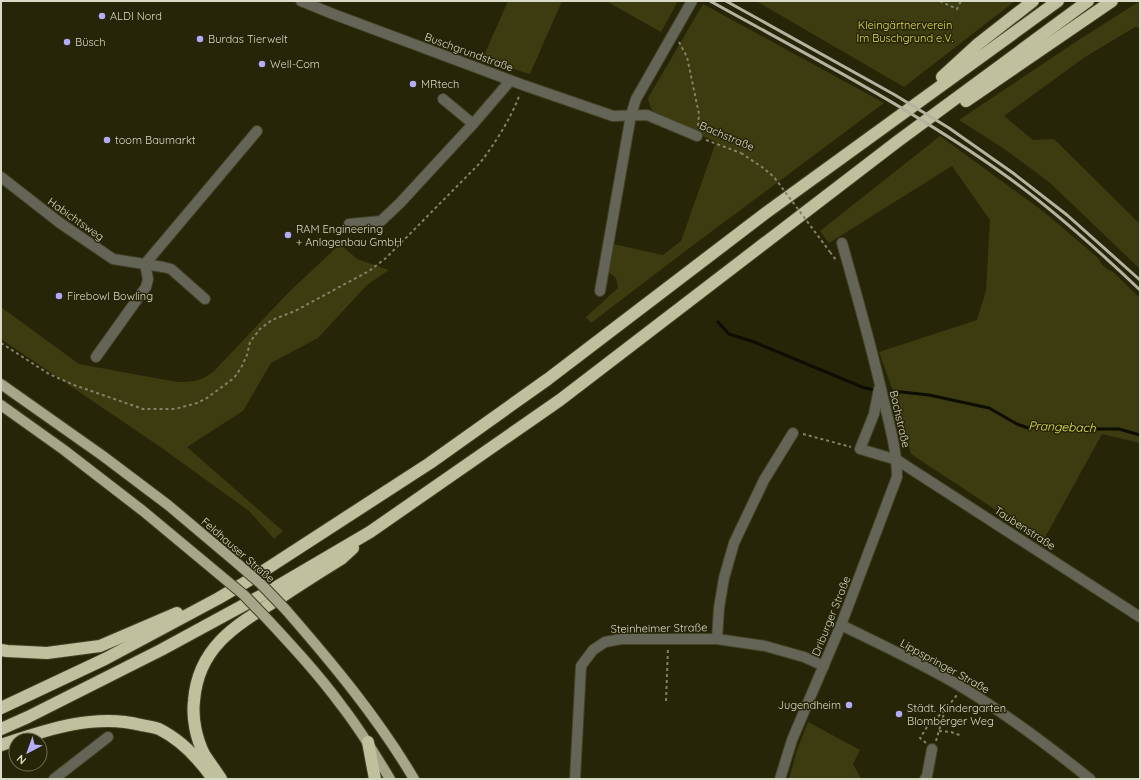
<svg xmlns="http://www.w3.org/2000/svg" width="1141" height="780" font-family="Quicksand,sans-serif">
<rect width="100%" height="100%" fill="#262507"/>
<g fill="#3d3c10">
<path d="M508,1H562L530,74L482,60Z"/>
<path d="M606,1H678L661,32Z"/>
<path d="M756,1H1015L904,87Z"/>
<path d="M1140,1V28L1135,27L1085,57L1004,116L1033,140L1054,139L1140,224V269L1049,182L1003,148L959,120L1074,43Z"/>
<path d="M703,4L884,103L688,249L591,323L586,317L618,288L616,278L607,271L613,244L663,255L681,241L716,142L660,117L651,109L648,98Z"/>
<path d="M940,136L1044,212L1098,258C1102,266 1106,269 1113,272L1140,298V443L1102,434L1043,541L911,454L894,394L879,352L977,320L986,291L990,220L952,166L829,243L820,231Z"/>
<path d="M340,244L357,259L389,270L367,285L318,338L271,363L243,411L187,447L283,531L274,539L249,511L159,446L1,339V307L79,364L177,382C193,382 202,381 214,371L289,292Z"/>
<path d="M808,722L860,750L853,764L861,779H789L797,750Z"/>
</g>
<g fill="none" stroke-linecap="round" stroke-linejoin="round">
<g stroke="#0d0d02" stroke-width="3">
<path d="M718,322L729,334L754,342L862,387L874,390"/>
<path d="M892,391L929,395L989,408L1017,424L1028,428L1042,425L1094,429H1119L1140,435"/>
</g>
<g stroke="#434226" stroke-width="12">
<g id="minor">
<path d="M301,1L333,14L523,85L613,116L647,115L697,136"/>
<path d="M443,99L473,124"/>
<path d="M1,177L60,223L113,259L163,267L171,269L205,299"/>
<path d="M349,224L381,221L400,203L473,124L510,81"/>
<path d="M145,264L257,131"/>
<path d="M600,291L631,115L636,99L692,1"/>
<path d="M96,357L146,287L148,279L145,264"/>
<path d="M879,389L874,414L860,449L897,460L1140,617"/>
<path d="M841,625C882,645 925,665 965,689C1009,716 1050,747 1090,779"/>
<path d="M717,639L719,608L724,578L734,543L764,480L793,433"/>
<path d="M54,779L108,737"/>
<path d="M575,779L581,666L593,650L605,642L621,639H717L765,646L804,657L824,666"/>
<path d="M780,779L792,740L841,625L897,477C897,451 890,427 884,402C872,348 857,296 842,243"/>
<path d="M925,779L927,776L932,749"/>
</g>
</g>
<g stroke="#434226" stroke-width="12">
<g id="major">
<path d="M1,384L103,456L168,505L238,564"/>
<path d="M1,405L64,450L143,511L220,575"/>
<path d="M286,610C333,664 378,718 414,779"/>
<path d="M269,621C294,648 319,675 341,705C359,728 375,754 390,779"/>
</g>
</g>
<g stroke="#434226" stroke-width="14">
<g id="highway">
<path d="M942,77L978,44L1033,1"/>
<path d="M966,101L1112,1"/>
<path d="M1,650L7,651L47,653L100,646L177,613"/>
<path d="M1,708L105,659L219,598L251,579L430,463L548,379L767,212L1058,1"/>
<path d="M1,729L28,717L161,650L266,593L370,532L560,400L898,141L1088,1"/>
<path d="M368,742L375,779"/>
<path d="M1,745C46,730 94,713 141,725C147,726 154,727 159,729C181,740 199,759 213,779"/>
<path d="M221,779C216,771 209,762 204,754C196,738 192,718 194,701C198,647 236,625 277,600C298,586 320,572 341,559L353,548"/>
</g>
</g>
<g stroke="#82826a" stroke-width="2" stroke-dasharray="3 3" stroke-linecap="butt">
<path d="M940,1L957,9L961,1"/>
<path d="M679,42L687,57L699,114L698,126"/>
<path d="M706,140L741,153"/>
<path d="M830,252L836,260"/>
<path d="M1,343L49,374L74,385L143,409H175L197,403L207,398L234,378L241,368L247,355L250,342L260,329L272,320L295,311L369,271L386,258L480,163C496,142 511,118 520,94"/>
<path d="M803,434L851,447"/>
<path d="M666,701L668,648"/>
<path d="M939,731L951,732L962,736"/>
<path d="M936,741L945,710L957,695"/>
<path d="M926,743L920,738L927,727L945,710"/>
</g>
<use href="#minor" stroke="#656557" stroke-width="10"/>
<use href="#major" stroke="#a6a68a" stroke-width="10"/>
<use href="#highway" stroke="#c0c09e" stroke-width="12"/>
<g stroke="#b4b3a0" stroke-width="3">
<path d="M710,1C811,57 915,110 1009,178C1056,212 1098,250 1140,290"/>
<path d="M726,1L895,95L949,128L1013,173L1067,215L1140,280"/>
</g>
<g stroke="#434226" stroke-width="12" stroke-linecap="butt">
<g id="major-bridge">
<path d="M238,564L261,584L286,610"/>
<path d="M220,575L244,595L269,621"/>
</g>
</g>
<path stroke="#82826a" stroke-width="2" stroke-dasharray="3 3" stroke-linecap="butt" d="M741,153L762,167L774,177L830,252"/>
<use href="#major-bridge" stroke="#a6a68a" stroke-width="10"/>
</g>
<g fill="#b3adf9" stroke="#262507" stroke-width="1.5">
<circle cx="102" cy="16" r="4"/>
<circle cx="200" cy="39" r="4"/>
<circle cx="67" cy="42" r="4"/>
<circle cx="262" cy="64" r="4"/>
<circle cx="413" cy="84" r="4"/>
<circle cx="107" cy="140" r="4"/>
<circle cx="288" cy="235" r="4"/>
<circle cx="59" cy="296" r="4"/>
<circle cx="849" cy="705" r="4"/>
<circle cx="899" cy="714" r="4"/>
</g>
<g text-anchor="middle" stroke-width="3" stroke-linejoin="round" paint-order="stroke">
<g font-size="11" fill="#dadac9" stroke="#262507" text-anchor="start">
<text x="110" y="20">ALDI Nord</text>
<text x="208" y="43">Burdas Tierwelt</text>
<text x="75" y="46">Büsch</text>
<text x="270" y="68">Well-Com</text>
<text x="421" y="88">MRtech</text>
<text x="115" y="144">toom Baumarkt</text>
<text x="296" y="233">RAM Engineering<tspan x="296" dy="13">+ Anlagenbau GmbH</tspan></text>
<text x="67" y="300">Firebowl Bowling</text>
<text x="841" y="709" text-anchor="end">Jugendheim</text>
<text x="907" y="712">Städt. Kindergarten<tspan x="907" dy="13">Blomberger Weg</tspan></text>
</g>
<g font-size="11" fill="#e4df54" stroke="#262507">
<text x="905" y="29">Kleingärtnerverein<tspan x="905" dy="13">Im Buschgrund e.V.</tspan></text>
</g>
<g font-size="11" fill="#dadac9" stroke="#262507">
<text transform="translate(469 52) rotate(20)" y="4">Buschgrundstraße</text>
<text transform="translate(727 136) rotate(23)" y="4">Bachstraße</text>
<text transform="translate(76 219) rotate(35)" y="4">Habichtsweg</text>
<text transform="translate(900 419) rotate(77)" y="4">Bachstraße</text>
<text transform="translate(1025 528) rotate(33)" y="4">Taubenstraße</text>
<text transform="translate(238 550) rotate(41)" y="4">Feldhauser Straße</text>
<text transform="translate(831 616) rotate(-68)" y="4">Driburger Straße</text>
<text transform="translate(659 628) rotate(-1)" y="4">Steinheimer Straße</text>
<text transform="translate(945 666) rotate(29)" y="4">Lippspringer Straße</text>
</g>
<g font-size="12" font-style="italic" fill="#ebe65c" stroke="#262507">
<text transform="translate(1062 427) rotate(2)" y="4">Prangebach</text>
</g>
</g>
<rect width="1141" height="780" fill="none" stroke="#dadac9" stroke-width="4"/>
<g transform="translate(28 752) rotate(221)"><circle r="19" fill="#262507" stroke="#6e6d55"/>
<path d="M0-3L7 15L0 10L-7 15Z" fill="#b3adf9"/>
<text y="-6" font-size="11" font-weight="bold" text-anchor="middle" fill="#dadac9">N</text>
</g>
</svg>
